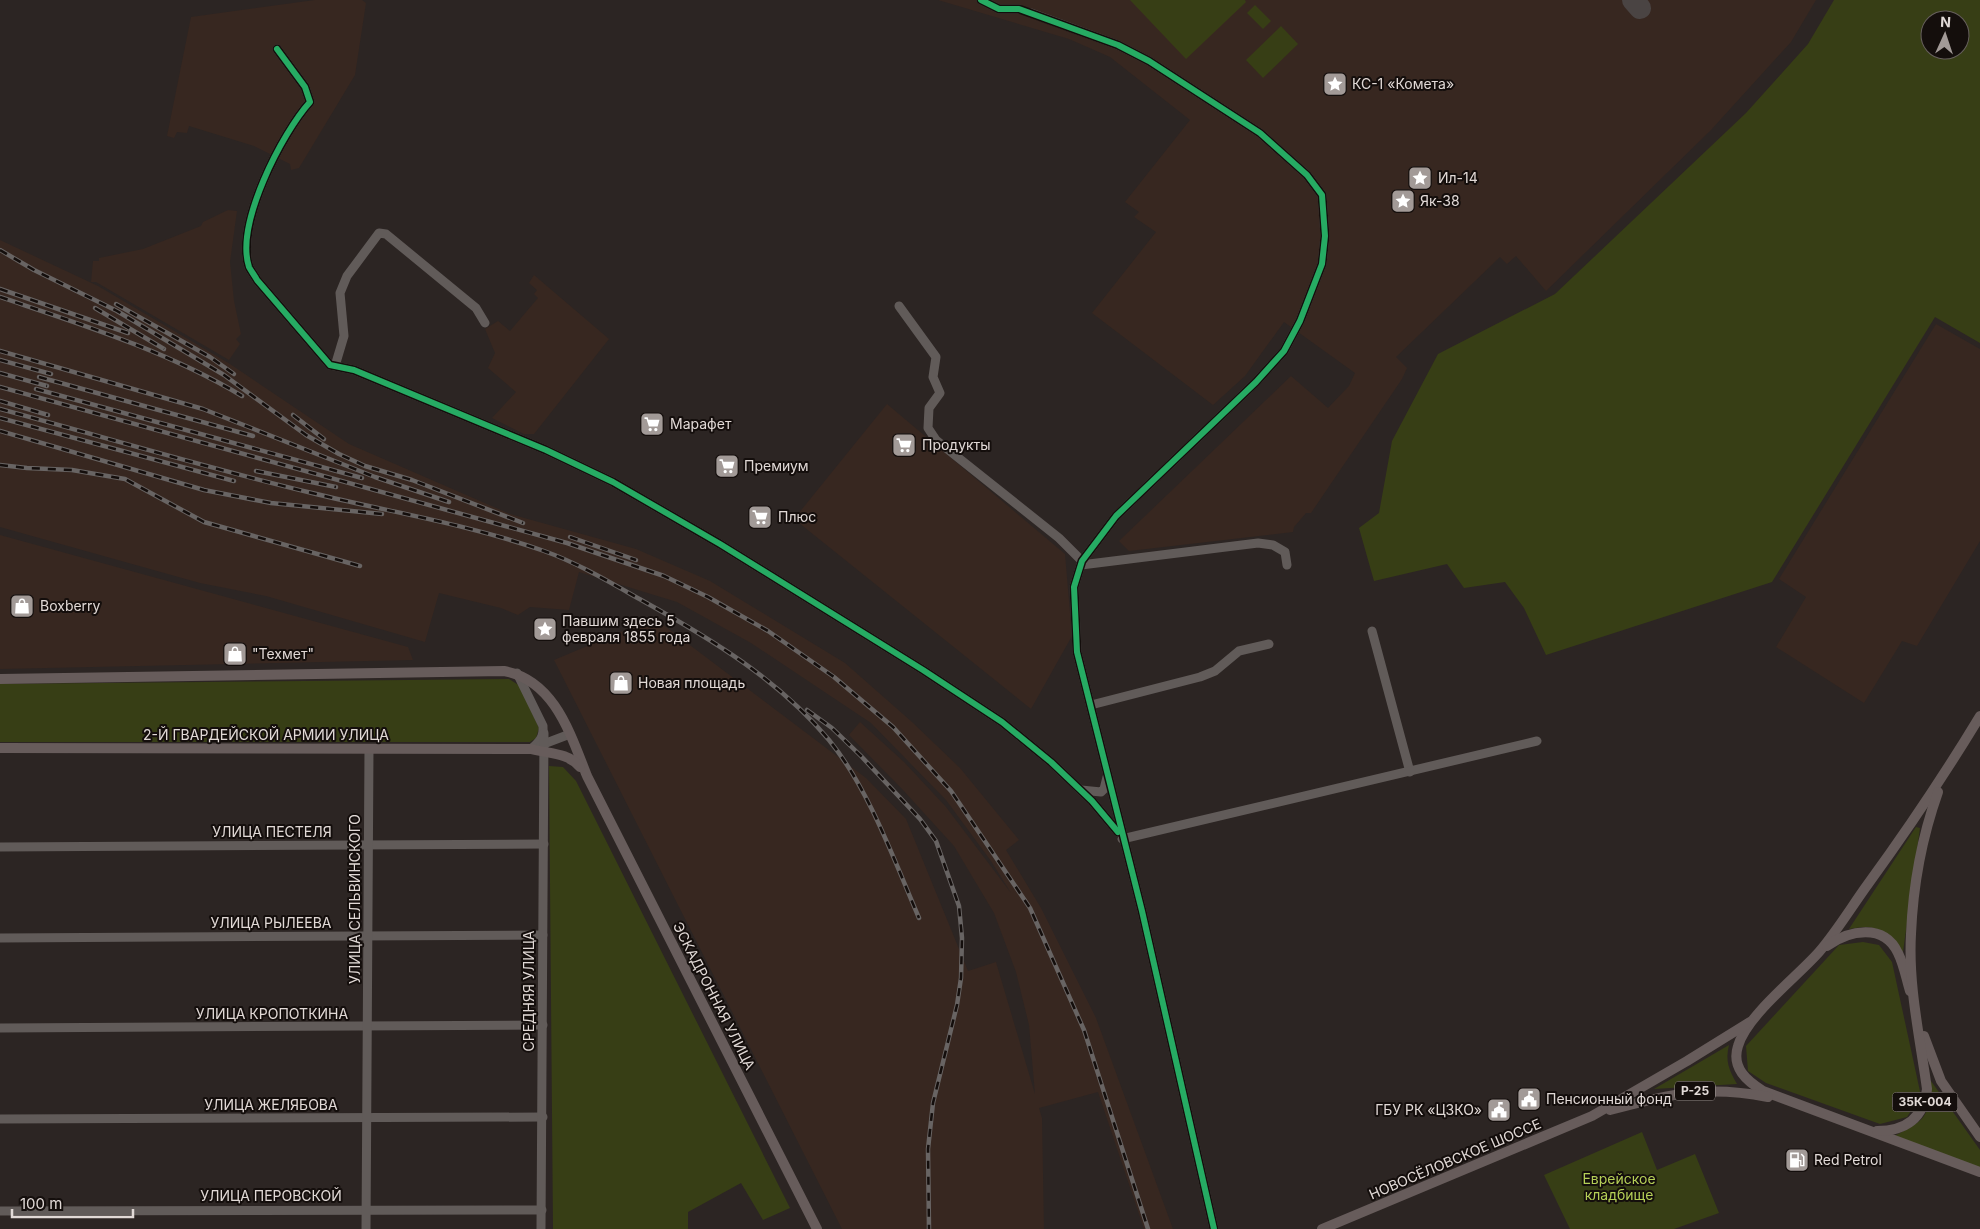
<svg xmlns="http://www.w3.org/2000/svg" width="1980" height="1229" font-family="Inter,sans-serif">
<rect width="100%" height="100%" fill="#2c2523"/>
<g fill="#372720">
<path d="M315,0H362L366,3L355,75L299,168L291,170L290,164L254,146L189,126L187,133L177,132L174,138L167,136L191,17Z"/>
<path d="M938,0H1816L1791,42L1711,130L1546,291L1516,256L1507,264L1500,257L1396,357L1407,368L1402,379L1311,513H1306L1294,527L1293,532L1129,551L1119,541L1291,376L1328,408L1349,386L1355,373L1284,322L1245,376L1213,405L1092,313L1156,232L1134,217L1139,212L1125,202L1190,120L1110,57L1069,39Z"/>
<path d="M228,210L237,211L230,262L234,301L241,334L236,339L240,344L229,360L96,282H91L93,261H99V258L143,249L201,226L203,222Z"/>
<path d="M0,240L98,286L230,364L349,444L510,514L636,549L710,581L845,663L912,722L960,768L1019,840L1006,850L1041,908L1096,1018L1173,1229H1144L1098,1092L1039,1108L1042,1118L1044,1229H842L554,660L654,618L866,778L906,819L968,971L996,962L1035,1094L1029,1025L1016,972L994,913L954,846L903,790L849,735L860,722L904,762L946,807L1011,893L991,861L946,800L871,723L751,643L677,602L579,572L569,610L530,607L518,615L501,608L439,593L425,642L266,596L200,583L0,527Z"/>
<path d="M534,275L609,339L534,434H524L492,418L516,392L488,368L495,353L485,329L498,321L510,331L538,298L534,294L537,290L529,283Z"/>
<path d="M1936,324L1980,349V541L1917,646L1902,641L1864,703L1776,647L1806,597L1779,579Z"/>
<path d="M887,404L1065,554L1072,636L1031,709L794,519Z"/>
<path d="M0,535L408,647L413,660L0,669Z"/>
</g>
<g fill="#373e15" fill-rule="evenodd">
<path d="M1130,0H1245L1246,2L1186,59Z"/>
<path d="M1834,0H1980V343L1935,317L1772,582L1546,655L1524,608L1505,582L1464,588L1447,564L1374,581L1359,528L1379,513L1392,441L1438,354L1555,294L1746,113L1808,44ZM1930,20H1960V50H1930Z"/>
<path d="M1255,5L1271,21L1263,29L1247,13Z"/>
<path d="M1281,26L1298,44L1263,78L1246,60Z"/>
<path d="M509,679L520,686L539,728L536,738L530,742H0V684Z"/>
<path d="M549,766L563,767L576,781L790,1208L763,1220L741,1183L688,1212V1229H553Z"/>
<path d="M1916,827L1920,828L1903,952C1885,930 1878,924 1849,929Z"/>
<path d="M1863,942L1879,945L1892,962L1921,1096L1907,1117L1880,1124L1766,1083L1748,1071L1746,1046L1839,945Z"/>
<path d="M1729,1045C1725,1061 1729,1070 1737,1084L1654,1089Z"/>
<path d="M1931,1081L1980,1150V1169L1894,1136C1926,1120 1929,1118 1931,1081Z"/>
<path d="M1642,1132L1657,1170L1695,1154L1719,1213L1674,1229H1570L1544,1175Z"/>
</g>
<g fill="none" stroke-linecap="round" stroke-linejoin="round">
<path stroke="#4a4443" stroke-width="22" d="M1633,0L1640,8"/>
<g stroke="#615b59" stroke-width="9">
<path d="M981,0L999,9H1019"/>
<path d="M1031,13L1118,45L1149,61L1260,133L1307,175L1322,195L1325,236L1322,264L1300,321L1284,351L1256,382L1116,516L1082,561L1074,587L1077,652L1142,911L1214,1229"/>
<path d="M277,49L305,87L310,102C282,133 235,224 249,267C251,271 255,276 257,280L330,365L354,370L546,450L613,482L720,544L923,670L1002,722L1051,762L1092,801L1118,832"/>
<path d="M899,306L936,357L933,377L940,393L929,408L928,428L936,440L1059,538L1082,561"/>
<path d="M335,366L344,336L340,293L347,276L379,233L386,234L476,308L485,323"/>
<path d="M1081,565L1258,543L1273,545L1285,552L1287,565"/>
<path d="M1372,631L1410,772"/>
<path d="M517,673L543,726C544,737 539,742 531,749"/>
<path d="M1091,705L1200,677L1215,671L1239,651L1269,644"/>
<path d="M541,745L570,734"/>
<path d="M1081,790L1101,792L1104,789L1107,777"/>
<path d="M1122,839L1537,741"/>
<path d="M0,847L544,844"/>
<path d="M0,938L543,935"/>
<path d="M0,1028L543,1025"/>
<path d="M0,1119L543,1117"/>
<path d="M0,1211L542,1210"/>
<path d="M366,1229L369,749"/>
<path d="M541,1229L544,733"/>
</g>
<g stroke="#675c5b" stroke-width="10">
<path d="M0,679L504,671C554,680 570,733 587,776L817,1229"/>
<path d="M1980,716C1945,774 1908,829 1868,884C1852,906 1837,931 1819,952C1797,977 1747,1015 1738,1046C1731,1068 1747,1081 1763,1091L1980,1172"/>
<path d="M0,748L531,749C549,754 567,752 580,767"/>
<path d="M1827,946C1849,930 1884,923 1898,953C1904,965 1906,978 1910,991"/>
<path d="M1924,1036L1941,1081L1980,1137"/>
<path d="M1610,1110C1670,1094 1705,1085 1768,1097"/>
<path d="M1877,1131C1906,1131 1924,1118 1927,1089C1920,1038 1908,985 1911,934C1913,886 1922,837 1938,792"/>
<path d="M1322,1229L1592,1116L1687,1061L1750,1022"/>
</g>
<g stroke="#686463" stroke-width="4.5">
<g id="rail">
<path d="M0,250L34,270L117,311L224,375L306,435L339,454L365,466L412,480L523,523"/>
<path d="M0,289L128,333"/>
<path d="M0,297C83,325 167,351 242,396"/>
<path d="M116,304L210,357L234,374"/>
<path d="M95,308L164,349"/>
<path d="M0,351L203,409L375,477L449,502"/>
<path d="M0,360L51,374"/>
<path d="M0,373L47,386"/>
<path d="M39,377L253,436"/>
<path d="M0,387L567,543L664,576L708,597L768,631L834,677L893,727L951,791L1030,908L1084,1030L1148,1229"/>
<path d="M36,389L362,478"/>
<path d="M0,401L48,415"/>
<path d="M0,409C104,437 207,468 312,493C389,512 468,524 544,551C578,563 611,583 643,601C711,639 778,679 829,740C869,789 894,860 919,918"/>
<path d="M293,415L324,439"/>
<path d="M0,418L234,481"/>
<path d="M0,431L204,490L271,503L382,514"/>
<path d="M0,465L27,468L72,470L125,479L204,522L360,566"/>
<path d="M256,471L336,487"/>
<path d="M570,537L636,560"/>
<path d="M807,710L832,728L861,756L920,819L936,841L959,906L962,938L961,978L957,1005L933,1103L928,1149L929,1229"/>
</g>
</g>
<use href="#rail" stroke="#140e0c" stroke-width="2.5" stroke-dasharray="8" stroke-linecap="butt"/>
<g stroke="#140e0c" stroke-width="9">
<g id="cycleway">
<path d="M981,0L999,9H1019L1118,45L1149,61L1260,133L1307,175L1322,195L1325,236L1322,264L1300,321L1284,351L1256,382L1116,516L1082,561L1074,587L1077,652L1142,911L1214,1229"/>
<path d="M277,49L305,87L310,102C282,133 235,224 249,267C251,271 255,276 257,280L330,365L354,370L546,450L613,482L720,544L923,670L1002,722L1051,762L1092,801L1118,832"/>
</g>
</g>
<use href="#cycleway" stroke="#26ab63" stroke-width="6"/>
</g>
<defs>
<g id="sight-square" transform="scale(1.25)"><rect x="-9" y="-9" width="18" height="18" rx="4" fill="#a29a97" stroke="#140e0c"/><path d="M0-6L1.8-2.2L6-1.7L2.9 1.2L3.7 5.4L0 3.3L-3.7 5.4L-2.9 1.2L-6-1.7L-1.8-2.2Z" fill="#fff"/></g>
<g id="supermarket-square" transform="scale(1.25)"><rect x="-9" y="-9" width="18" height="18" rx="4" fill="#a29a97" stroke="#140e0c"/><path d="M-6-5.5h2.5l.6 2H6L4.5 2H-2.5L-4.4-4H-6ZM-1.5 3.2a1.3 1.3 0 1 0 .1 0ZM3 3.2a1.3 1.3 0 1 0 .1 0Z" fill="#fff"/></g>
<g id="shop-square" transform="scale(1.25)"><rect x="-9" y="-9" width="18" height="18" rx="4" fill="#a29a97" stroke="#140e0c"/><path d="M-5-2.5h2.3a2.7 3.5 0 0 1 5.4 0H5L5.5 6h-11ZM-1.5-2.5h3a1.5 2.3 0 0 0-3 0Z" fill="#fff"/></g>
<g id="civic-square" transform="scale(1.25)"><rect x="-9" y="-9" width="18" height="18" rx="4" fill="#a29a97" stroke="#140e0c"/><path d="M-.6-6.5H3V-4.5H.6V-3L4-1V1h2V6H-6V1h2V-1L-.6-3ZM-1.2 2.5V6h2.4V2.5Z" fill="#fff"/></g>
<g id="fuel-square" transform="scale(1.25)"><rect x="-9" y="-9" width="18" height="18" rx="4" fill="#a29a97" stroke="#140e0c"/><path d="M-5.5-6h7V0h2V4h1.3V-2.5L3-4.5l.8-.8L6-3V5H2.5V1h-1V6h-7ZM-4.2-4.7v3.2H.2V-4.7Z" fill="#fff"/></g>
</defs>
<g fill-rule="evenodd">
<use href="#sight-square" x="1335" y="84"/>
<use href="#sight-square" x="1420" y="178"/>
<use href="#sight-square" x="1403" y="201"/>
<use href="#supermarket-square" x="652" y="424"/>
<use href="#supermarket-square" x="904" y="445"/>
<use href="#supermarket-square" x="727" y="466"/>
<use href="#supermarket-square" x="760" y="517"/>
<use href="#shop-square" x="22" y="606"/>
<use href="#sight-square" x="545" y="629"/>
<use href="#shop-square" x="235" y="654"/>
<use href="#shop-square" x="621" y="683"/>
<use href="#civic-square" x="1529" y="1099"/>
<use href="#civic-square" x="1499" y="1110"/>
<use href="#fuel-square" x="1797" y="1160"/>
</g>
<g text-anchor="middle" stroke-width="4" stroke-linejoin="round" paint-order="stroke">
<g fill="#140e0c" stroke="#a49c99" stroke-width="1">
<rect x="1675" y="1081.5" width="40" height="19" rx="4"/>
<rect x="1892.5" y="1092.5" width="65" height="19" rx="4"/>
</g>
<g font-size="12" font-weight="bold" fill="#e1d9d6">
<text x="1695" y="1095">Р-25</text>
<text x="1925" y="1106">35К-004</text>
</g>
<g font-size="14" fill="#e1d9d6" stroke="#140e0c" text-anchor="start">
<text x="1352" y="89">КС-1 «Комета»</text>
<text x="1438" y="183">Ил-14</text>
<text x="1420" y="206">Як-38</text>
<text x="670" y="429">Марафет</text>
<text x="922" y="450">Продукты</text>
<text x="744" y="471">Премиум</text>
<text x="778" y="522">Плюс</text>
<text x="40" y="611">Boxberry</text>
<text x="562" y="626">Павшим здесь 5<tspan x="562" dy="16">февраля 1855 года</tspan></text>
<text x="252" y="659">"Техмет"</text>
<text x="638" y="688">Новая площадь</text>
<text x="1546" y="1104">Пенсионный фонд</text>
<text x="1482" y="1115" text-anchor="end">ГБУ РК «ЦЗКО»</text>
<text x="1814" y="1165">Red Petrol</text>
</g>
<g font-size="14" fill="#e1d9d6" stroke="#140e0c">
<text x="266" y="740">2-Й ГВАРДЕЙСКОЙ АРМИИ УЛИЦА</text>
<text x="272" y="837">УЛИЦА ПЕСТЕЛЯ</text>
<text transform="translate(355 899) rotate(-90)" y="5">УЛИЦА СЕЛЬВИНСКОГО</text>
<text x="271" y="928">УЛИЦА РЫЛЕЕВА</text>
<text transform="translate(529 991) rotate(-90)" y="5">СРЕДНЯЯ УЛИЦА</text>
<text transform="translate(714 996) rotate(63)" y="5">ЭСКАДРОННАЯ УЛИЦА</text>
<text x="272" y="1019">УЛИЦА КРОПОТКИНА</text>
<text x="271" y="1110">УЛИЦА ЖЕЛЯБОВА</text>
<text transform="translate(1455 1159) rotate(-23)" y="5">НОВОСЁЛОВСКОЕ ШОССЕ</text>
<text x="271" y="1201">УЛИЦА ПЕРОВСКОЙ</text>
</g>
<g font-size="14" fill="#b5cf57" stroke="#140e0c">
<text x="1619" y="1184">Еврейское<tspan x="1619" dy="16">кладбище</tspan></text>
</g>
</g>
<g transform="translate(1945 35) rotate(3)"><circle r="24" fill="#140e0c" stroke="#665f5d"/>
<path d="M0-4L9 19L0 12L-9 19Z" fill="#a29a97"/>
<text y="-8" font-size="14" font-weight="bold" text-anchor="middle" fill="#e1d9d6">N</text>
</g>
<path d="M12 1209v8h121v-8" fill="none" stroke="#e1d9d6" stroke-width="2.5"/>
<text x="20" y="1209" font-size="15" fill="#e1d9d6" stroke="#140e0c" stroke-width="4" paint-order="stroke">100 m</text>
</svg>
